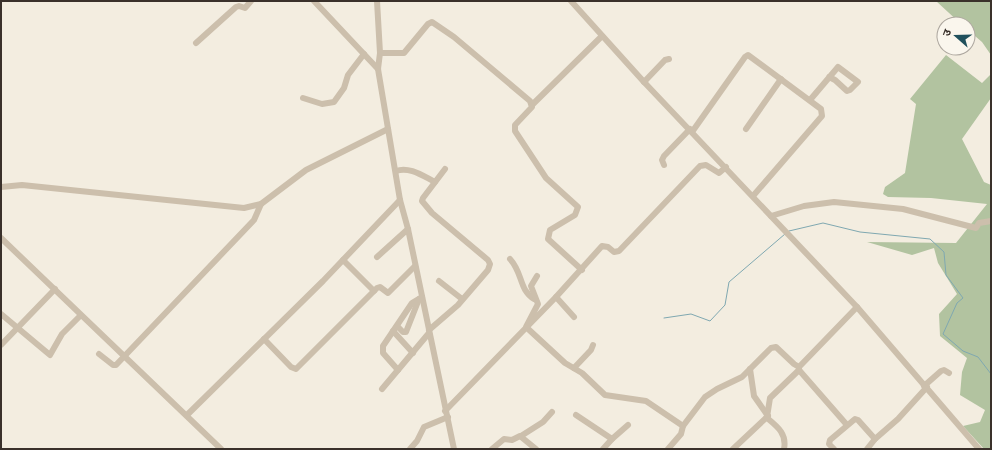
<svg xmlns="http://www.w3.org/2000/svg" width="992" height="450" font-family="Helvetica,'Noto Sans Devanagari',sans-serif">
<rect width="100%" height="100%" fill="#f3ede0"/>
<g fill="#b2c3a0">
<path d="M936,1H991V55L982,42L968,30V24H961Z"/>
<path d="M946,55L982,83L991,74V98L962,139L984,182L991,185V449H984L963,426L980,422L985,410L960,395L962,372L967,358L940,336L939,314L957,294L938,263L934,248L912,255L867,242L956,243L987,204L931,198L888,197L883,194L885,187L905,173L916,104L910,99Z"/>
</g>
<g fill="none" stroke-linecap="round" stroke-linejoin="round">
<g stroke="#7fa8b1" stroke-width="1">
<path d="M789,231L823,223L860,232L930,239L944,252L946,275L963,298L957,303L943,334L963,351L978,357L991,374"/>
<path d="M664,318L691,314L710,321L725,305L729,282L785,234"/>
</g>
<g stroke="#ccbfac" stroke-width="6">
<path d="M314,1L378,69"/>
<path d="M377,1L380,53L378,69L400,200L408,229L454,449"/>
<path d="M571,1L644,82L857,307L979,449"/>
<path d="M196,43L236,7L239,6L245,8L251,1"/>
<path d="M380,53H404L428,24L432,22L454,37L530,101L532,107L515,125V131L546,178L578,207L575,215L550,230L548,239L582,270"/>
<path d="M644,82L665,60L669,59"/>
<path d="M303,98L322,104L334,102L344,88L348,75L364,54"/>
<path d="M810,100L838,67L858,82L850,90L847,91L835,80L829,77"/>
<path d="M532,105L602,36"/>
<path d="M746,129L781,79"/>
<path d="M692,132L745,57L748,55L821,109L822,116L753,196"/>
<path d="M664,165L662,160L664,156L690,129"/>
<path d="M396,171C409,166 423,176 435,182"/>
<path d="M1,187L22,185L244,208L261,204L306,170L388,129"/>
<path d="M771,216L804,206L834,202L903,209L976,228L979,223L991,221"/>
<path d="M1,238L221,449"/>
<path d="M377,257L408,229"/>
<path d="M510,259C523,273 519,290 534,299"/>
<path d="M343,260L374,291"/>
<path d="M537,276L531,286L538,304L526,327L565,363L582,373L605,395L646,401L683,426"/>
<path d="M439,281L462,299"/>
<path d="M556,297L574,317"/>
<path d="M1,314L50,355L62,334L80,316"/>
<path d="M397,326L403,332H406L419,299"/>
<path d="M429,330L458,305L488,270L490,264L488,260L432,213L422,201L423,198L445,169"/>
<path d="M393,331L413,353"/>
<path d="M264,339L291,367L296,369L377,288L380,287L388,293L414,267"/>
<path d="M1,345L55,289"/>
<path d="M99,354L113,365H116L254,220L261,204"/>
<path d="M799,367L857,307"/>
<path d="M574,368L591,350L593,345"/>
<path d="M750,369L754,396L768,416L767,418C778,427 787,434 784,449"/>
<path d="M398,370L383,353V346L412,303L422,297"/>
<path d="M924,386L941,371L944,370L949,373"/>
<path d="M382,389L429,333"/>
<path d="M445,411L556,297L602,246L608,247L614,252L619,251L700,166L706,165L719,173L726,167"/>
<path d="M187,415L323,281L400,200"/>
<path d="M576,415L612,439L603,449"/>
<path d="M767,417L770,398L799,370"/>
<path d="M521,436L543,422L552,412"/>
<path d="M612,439L628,425"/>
<path d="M410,449L417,441L424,427L448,417"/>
<path d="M492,449L504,439L512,440L520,436L536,449"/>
<path d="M668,449L681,434L683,426L705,397L717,389L742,377L771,348L776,347L794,364L799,367V370L847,425"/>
<path d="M733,449L768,416"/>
<path d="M834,449L829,444L830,440L855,419L858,420L875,439"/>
<path d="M867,449L875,439L898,419L927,387"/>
</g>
</g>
<rect width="992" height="450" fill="none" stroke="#3a312b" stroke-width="4"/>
<g transform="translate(956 36) rotate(290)"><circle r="19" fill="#faf6ed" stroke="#ada79f"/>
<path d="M0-3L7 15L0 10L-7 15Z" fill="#20505c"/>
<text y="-6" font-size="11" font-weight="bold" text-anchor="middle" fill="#3a312b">उ</text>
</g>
</svg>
